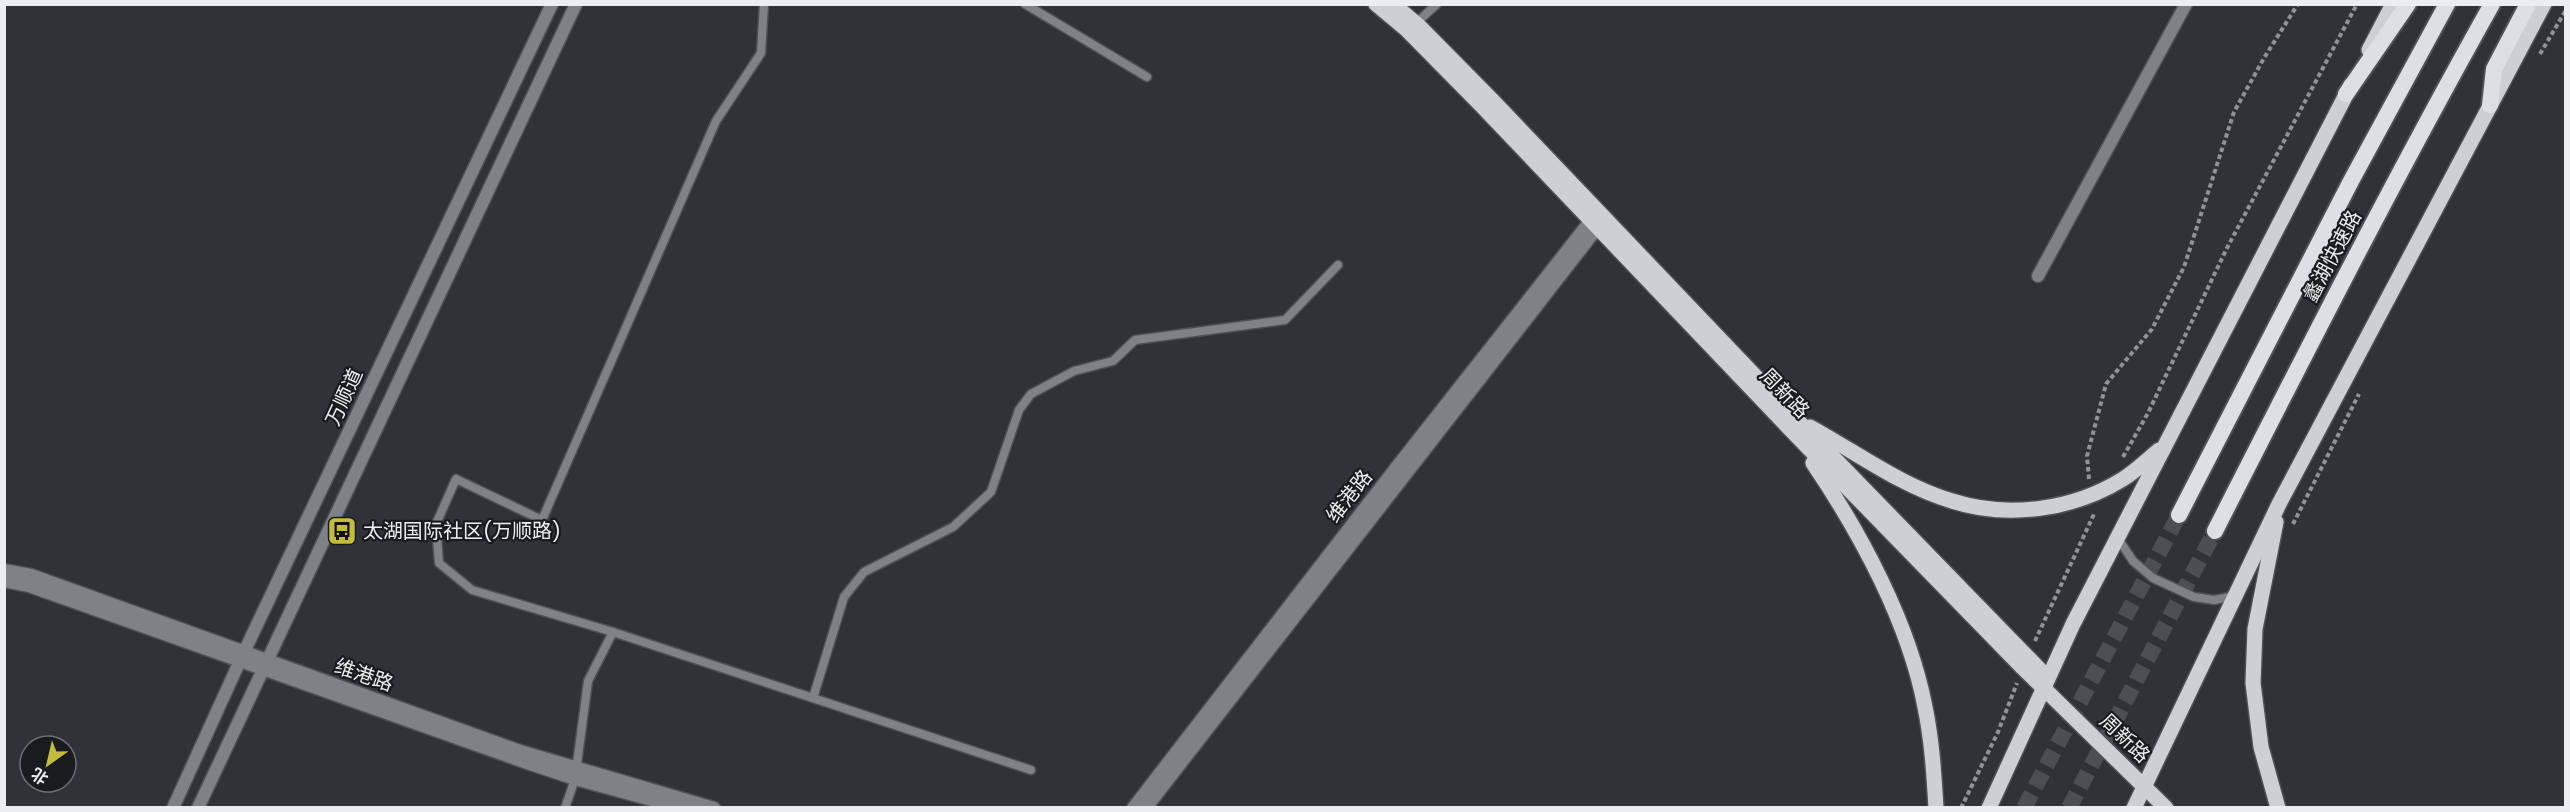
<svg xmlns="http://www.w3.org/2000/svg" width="2570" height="812" font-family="Poppins,'Noto Sans SC',sans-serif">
<rect width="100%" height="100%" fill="#2f3338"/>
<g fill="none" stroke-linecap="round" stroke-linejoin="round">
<g stroke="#4b4f54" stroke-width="16" stroke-dasharray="16 8" stroke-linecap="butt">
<path d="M2024,808L2179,515"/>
<path d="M2069,808L2215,531"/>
</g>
<g stroke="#4d5156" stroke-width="11">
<g id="service">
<path d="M1025,4L1147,77"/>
<path d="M1416,23L1437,4"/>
<path d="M2117,537L2133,561L2153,578L2194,597L2214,600L2235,596"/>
<path d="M613,632L1031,770"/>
<path d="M813,698L844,597L864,572L953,527L991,492L1019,410L1031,394L1074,371L1113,361L1135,340L1285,320L1338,265"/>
<path d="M565,808L575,779L588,681L613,632L472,590L439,563L436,524L456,479L542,520L716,121L761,53L764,4"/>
</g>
</g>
<g stroke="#4d5156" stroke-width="15">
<g id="minor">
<path d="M2038,276L2186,4"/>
<path d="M4,570L31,575L520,751L714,808"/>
<path d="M4,581L29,586L527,763L575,779L681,808"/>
<path d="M1133,808L1395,469L1595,215"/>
<path d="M1146,808L1602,222"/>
</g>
</g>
<g stroke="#4d5156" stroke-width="15">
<g id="tertiary">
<path d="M173,808L244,652L552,4"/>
<path d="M198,808L576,4"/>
</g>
</g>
<g stroke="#4d5156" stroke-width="18">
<g id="primary">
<path d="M1376,4L1406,29L1480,104L1791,430L2023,668L2166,808"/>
<path d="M1393,4L1419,26L1493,101L1797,420L2046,676"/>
<path d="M2369,50L2393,4"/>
<path d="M1810,427C1856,452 1901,486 1952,501C2008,519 2073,510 2123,479C2136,471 2147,460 2159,450"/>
<path d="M1813,463C1861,534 1909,623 1925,707C1932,741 1934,774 1936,808"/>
<path d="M2276,522L2255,629L2253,683L2261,747L2278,808"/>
<path d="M1989,808L2073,624L2351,85"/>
<path d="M2134,808L2279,504L2544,4"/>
</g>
</g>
<g stroke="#4d5156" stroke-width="20">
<g id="trunk">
<path d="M2346,94L2408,4"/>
<path d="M2490,105L2494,69L2528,4"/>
<path d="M2179,515L2351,181L2447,4"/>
<path d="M2215,531C2305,354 2395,177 2492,4"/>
</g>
</g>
<g stroke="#8f9397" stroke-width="4" stroke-dasharray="4.5 3" stroke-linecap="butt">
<path d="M2540,54L2566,10"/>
<path d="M2123,457L2148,413L2227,248L2357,4"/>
<path d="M2089,479L2087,456L2106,384L2152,329L2184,267L2234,112L2264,58L2298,4"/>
<path d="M2293,524L2359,394"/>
<path d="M2035,641L2095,512"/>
<path d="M1961,808L1998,732L2017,683"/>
</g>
<use href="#service" stroke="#7f8284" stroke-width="8"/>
<use href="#minor" stroke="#7f8284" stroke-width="12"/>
<use href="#tertiary" stroke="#7f8284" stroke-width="12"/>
<use href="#primary" stroke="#ccd0d5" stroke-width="15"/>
<use href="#trunk" stroke="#dbe0e5" stroke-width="16"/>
</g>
<defs>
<g id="bus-square" transform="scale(1.5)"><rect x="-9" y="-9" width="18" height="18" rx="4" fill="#c4bc3e" stroke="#191b1d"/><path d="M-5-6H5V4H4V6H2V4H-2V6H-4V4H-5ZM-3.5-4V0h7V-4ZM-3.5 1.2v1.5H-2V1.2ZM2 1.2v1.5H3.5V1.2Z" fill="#111"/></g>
</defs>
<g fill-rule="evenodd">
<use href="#bus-square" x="342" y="531"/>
</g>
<g text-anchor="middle" stroke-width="4.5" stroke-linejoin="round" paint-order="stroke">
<g font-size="20" fill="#ebeef1" stroke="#191b1d">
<text transform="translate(2332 256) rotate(-62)" y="7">蠡湖快速路</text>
<text transform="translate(1785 393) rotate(46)" y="7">周新路</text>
<text transform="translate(344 397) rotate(-65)" y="7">万顺道</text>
<text transform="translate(1349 496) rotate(-52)" y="7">维港路</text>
<text transform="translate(364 675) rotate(19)" y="7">维港路</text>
<text transform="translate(2125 738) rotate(44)" y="7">周新路</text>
</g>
<g font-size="20" fill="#ebeef1" stroke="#191b1d" text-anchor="start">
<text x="363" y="538">太湖国际社区(万顺路)</text>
</g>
</g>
<rect width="2570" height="812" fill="none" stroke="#ebeef1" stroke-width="12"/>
<g transform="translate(48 764) rotate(214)"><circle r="28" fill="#191b1d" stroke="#6d6f72" stroke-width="1.5"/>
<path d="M0-4.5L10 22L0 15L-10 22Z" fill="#c4bc3e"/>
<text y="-9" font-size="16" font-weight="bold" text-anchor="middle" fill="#ebeef1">北</text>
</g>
</svg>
